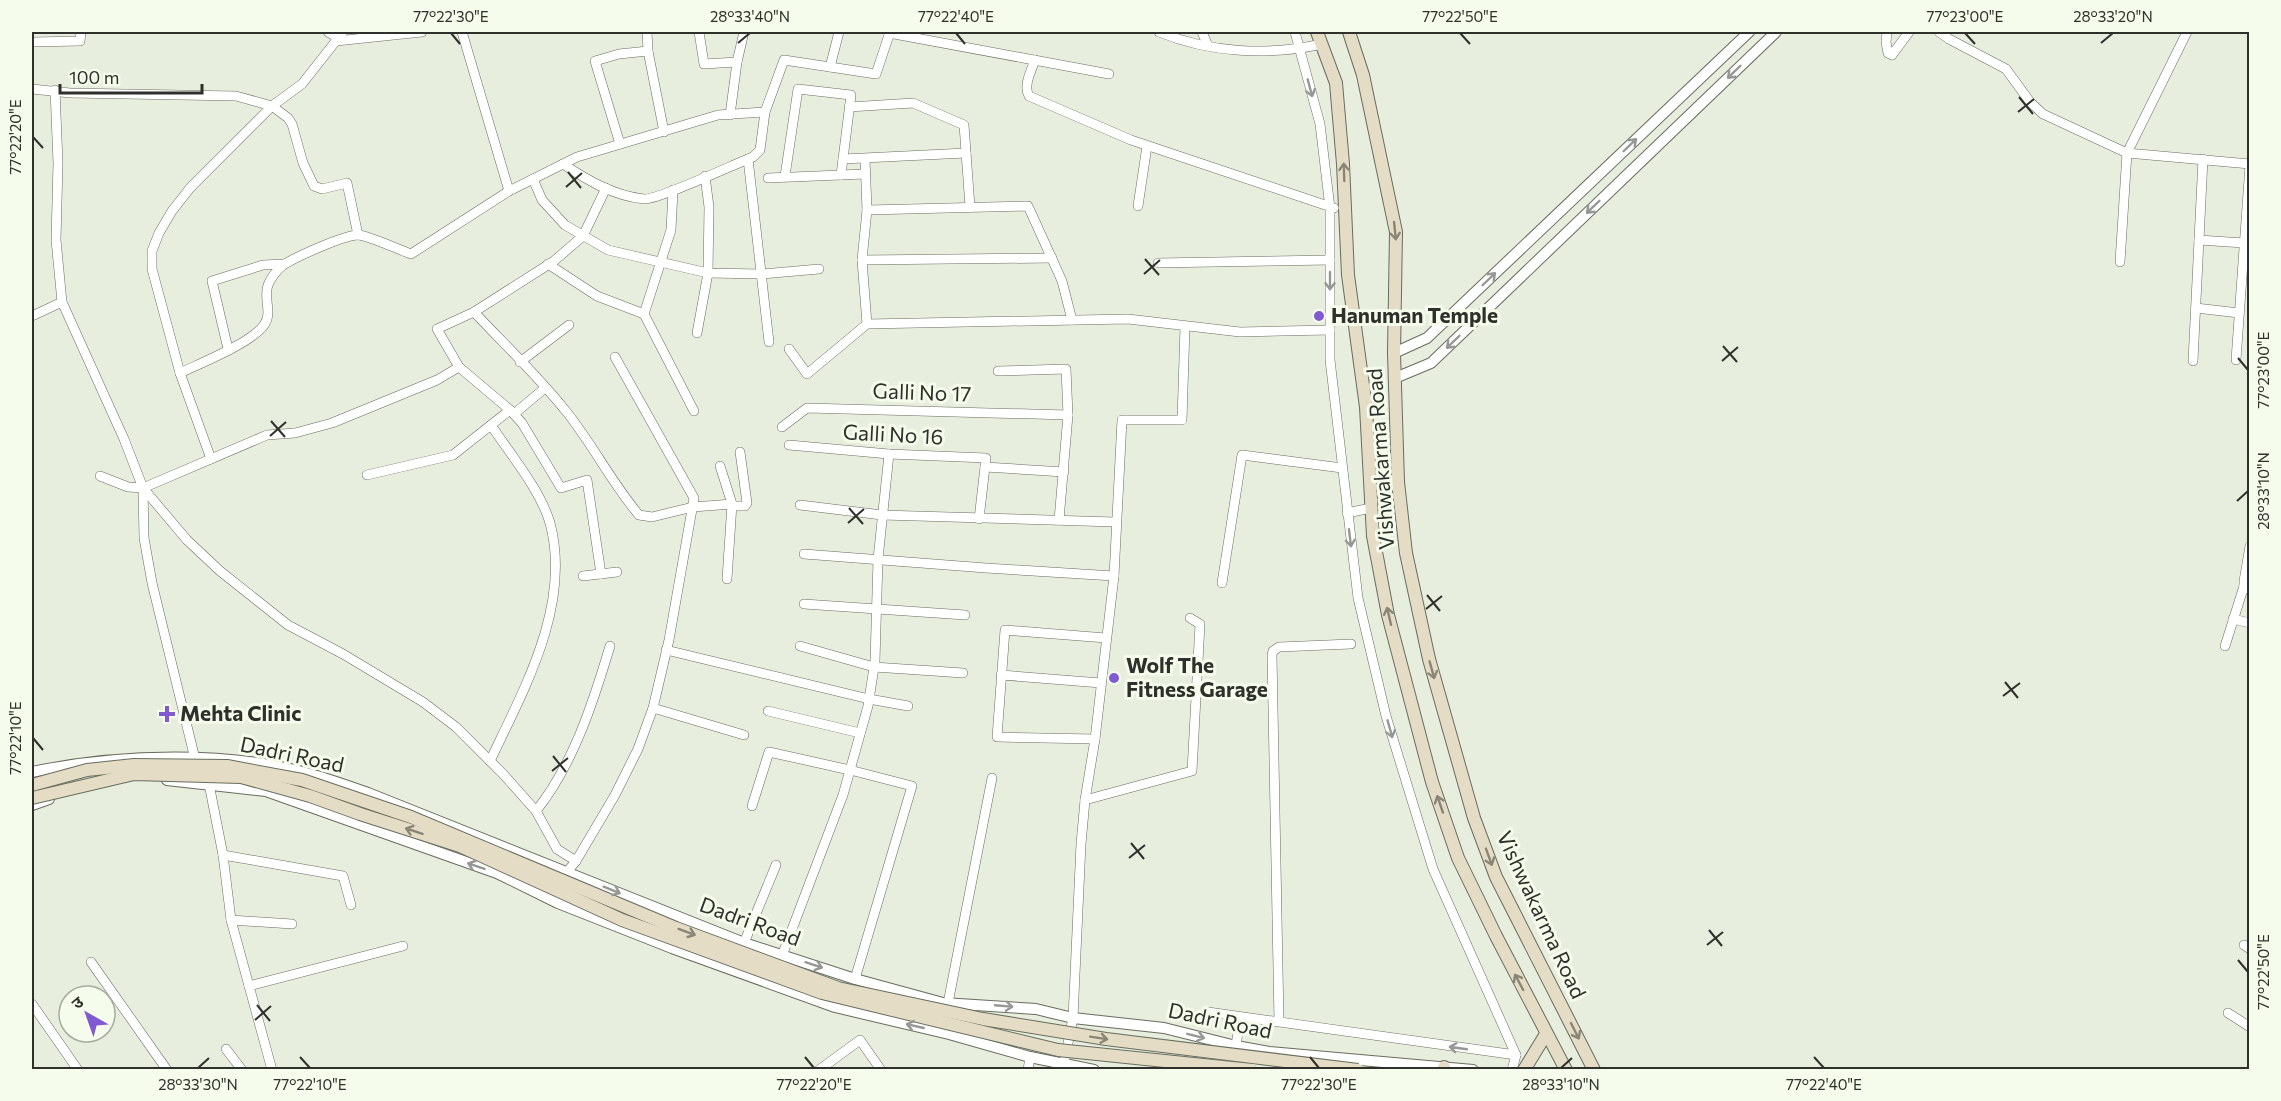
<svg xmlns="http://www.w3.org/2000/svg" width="2281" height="1101" font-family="Commissioner,'Noto Sans Devanagari',sans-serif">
<rect width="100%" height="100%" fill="#e7eede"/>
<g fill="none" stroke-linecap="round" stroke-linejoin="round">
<g stroke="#686d5f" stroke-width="10">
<g id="minor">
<path d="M328,32L339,38"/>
<path d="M462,32L509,191"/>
<path d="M647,32L648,51"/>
<path d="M699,32L704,64L737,62"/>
<path d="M1159,32C1210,53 1268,56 1322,44"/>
<path d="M1202,32L1208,46"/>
<path d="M1295,32L1320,124L1330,208V360L1358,598L1386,716L1433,869L1516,1055L1512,1070"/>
<path d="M1887,32L1886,42L1888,53L1892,55L1909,32"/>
<path d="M1939,32L1949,39L2006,69L2030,102L2043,114L2127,153L2250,164"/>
<path d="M889,33L1109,74"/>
<path d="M336,41L422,32"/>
<path d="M32,42L80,41L81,32"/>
<path d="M1035,60C1031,71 1023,86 1029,96L1131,140L1334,208"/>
<path d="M830,67L839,32"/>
<path d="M32,89L70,93L236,96L272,106L288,118L292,124L303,163L314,186L322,189L347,183L358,235"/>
<path d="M55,90L58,163L56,240L62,302L124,439L143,488L144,538L152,583L196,763"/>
<path d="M849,107L913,103L964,125L970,207"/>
<path d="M730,115L737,62L744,32"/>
<path d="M620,144L595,61L619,54L648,51L664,132"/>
<path d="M748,159L769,342"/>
<path d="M843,159L966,153"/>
<path d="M865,159L867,210L862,260L867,324"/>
<path d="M563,164C587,180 614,196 644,199C658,200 735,164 753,157L760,150L765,112"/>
<path d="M785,176L798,89L851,95L841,175"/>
<path d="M768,178L865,174"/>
<path d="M533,179L542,200L565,225L608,250L708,273L761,274L819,269"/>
<path d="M673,190L671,230L644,314L694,411"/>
<path d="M1138,206L1147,146"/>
<path d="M867,210L1028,206L1062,281L1072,320"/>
<path d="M2199,240L2244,243"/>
<path d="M862,260L1052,258"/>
<path d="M2120,262L2127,153L2187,32"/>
<path d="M1158,263L1330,260"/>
<path d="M548,264L597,296L644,314"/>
<path d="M2196,308L2239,313"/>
<path d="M474,312C504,344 537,375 565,410C592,443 611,482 639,515L652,517L693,507L732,504"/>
<path d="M32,316L62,302"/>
<path d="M697,333L708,273L709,207L705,176"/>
<path d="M228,349L212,281L263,265L284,264"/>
<path d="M789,349L807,374L867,324L1128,319L1240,332L1330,330"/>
<path d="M2236,360L2250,165"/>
<path d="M2193,361L2203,159"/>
<path d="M520,362L569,325"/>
<path d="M459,367L437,329L474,312L554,261L583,236L606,188"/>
<path d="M998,371L1066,369L1068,415L1059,520"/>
<path d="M180,373C201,363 251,343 264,325C273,313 263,298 268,285C271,278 276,271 282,266C293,258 346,234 359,235C372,237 397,249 411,254L509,191L577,157L718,115L765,112L784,60L876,74L890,32"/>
<path d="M514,414L545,388"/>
<path d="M782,427L807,408L1068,415"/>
<path d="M789,445L889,454L986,458L979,519"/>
<path d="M211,459L180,373L152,269V251L159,233L172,211L190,188L272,106L302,84L343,32"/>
<path d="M720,466L732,504L727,579"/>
<path d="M985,467L1064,472"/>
<path d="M367,475L453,455L510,410"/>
<path d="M100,476L128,487L143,488L267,435L295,433L332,423L437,380L459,367L510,410L522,423L561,488L587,480L601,574"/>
<path d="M143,488L187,540L220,571L288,625L343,654L423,702L456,727L504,775L536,811L557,849L576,861"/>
<path d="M800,505L882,515L1115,522"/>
<path d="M732,506H745L747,503L740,452"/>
<path d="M1347,513L1371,508"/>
<path d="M804,554L986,568L1114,576"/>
<path d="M583,576L617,572"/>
<path d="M1222,583L1242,455L1342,468"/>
<path d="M2248,589L2244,586V581L2250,546"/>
<path d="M804,604L965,615"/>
<path d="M2233,619L2250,623"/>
<path d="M800,646L874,667L963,673"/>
<path d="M2225,646L2244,586"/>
<path d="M666,650L869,699L908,706"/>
<path d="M1001,675L1101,683"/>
<path d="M653,708L744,735"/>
<path d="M768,711L860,733"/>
<path d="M1095,739L997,737L1005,630L1106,638"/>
<path d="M490,761C524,689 572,605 550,523C540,489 510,454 491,425"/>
<path d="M209,784L223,855L231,920L272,1070"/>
<path d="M1085,800L1192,771L1200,624L1190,618"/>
<path d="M752,806L769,752L850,770L912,786L855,979"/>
<path d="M536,811C573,765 593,703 610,646"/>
<path d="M223,855L343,876L351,905"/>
<path d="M567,872L576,861L615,795L638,749L653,708L669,640L694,498L615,357"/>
<path d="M231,920L292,924"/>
<path d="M744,943L776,865"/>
<path d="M2244,945L2250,949"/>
<path d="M780,961L843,795L868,706L875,661L878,559L889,454"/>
<path d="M91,962L167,1070"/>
<path d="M249,986L403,946"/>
<path d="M948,1003L992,778"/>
<path d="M32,1004L78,1070"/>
<path d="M1208,1012L1516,1055"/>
<path d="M2228,1013L2250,1027"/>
<path d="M1279,1021L1272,655L1273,651L1279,647L1351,644"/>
<path d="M1236,1046L1240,1018"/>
<path d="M226,1049L242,1070"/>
<path d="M1064,1063L1073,1018L1081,844L1085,800L1095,739L1114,576L1122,420H1182L1185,326"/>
<path d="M819,1070L860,1040L881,1070"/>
<path d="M1028,1070L1030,1057"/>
</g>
</g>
<g stroke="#686d5f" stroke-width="12">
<g id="tertiary">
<path d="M1394,353L1427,338L1749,32"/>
<path d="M1395,378L1431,363L1776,32"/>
<path d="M32,772C118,754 231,750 317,776C334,781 351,787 368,793L744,943L855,979L943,1003L1036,1009L1073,1018L1164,1028L1236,1046L1269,1052L1473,1070"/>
<path d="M167,780L266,791L497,873L558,903L672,948L835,1007L949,1034L1030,1057L1094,1070"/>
<path d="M32,805L49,799"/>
</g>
</g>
<g stroke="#686d5f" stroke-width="14">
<g id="secondary">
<path d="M1317,32L1336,83L1343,164L1348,275L1366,407L1373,536L1388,615L1432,782L1458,858L1496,936L1566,1070"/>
<path d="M1349,32L1363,75L1396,232L1394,353L1398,482L1406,553L1429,659L1474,818L1496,877L1594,1070"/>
<path d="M1444,1070V1067"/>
<path d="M1524,1070L1546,1034"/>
</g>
</g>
<use href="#minor" stroke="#fff" stroke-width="9"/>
<use href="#tertiary" stroke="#fff" stroke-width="10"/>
<use href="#secondary" stroke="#e4dcc5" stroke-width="12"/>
<g stroke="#686d5f" stroke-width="14" stroke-linecap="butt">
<g id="secondary-bridge">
<path d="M32,785L87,770L134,765L227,766L302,780L411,817L676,928L838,988L983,1019L1106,1039L1358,1070"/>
<path d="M32,798L134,774L241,777L310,796L360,814L460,846L622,920L822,993L1058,1050L1252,1070"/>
</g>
</g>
<use href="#secondary-bridge" stroke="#e4dcc5" stroke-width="12"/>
</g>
<defs><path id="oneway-shaft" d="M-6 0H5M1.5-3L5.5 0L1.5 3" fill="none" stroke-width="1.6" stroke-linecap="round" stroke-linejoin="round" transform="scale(1.5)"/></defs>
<g stroke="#969895">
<use href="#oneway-shaft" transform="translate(1734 72) rotate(136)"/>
<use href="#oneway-shaft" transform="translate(1310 88) rotate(75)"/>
<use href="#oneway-shaft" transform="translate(1630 145) rotate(-44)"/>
<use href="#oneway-shaft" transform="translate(1593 207) rotate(136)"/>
<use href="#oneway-shaft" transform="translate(1489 279) rotate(-44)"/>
<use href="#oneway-shaft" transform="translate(1330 281) rotate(90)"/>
<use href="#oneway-shaft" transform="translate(1453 342) rotate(136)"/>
<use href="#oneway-shaft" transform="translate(1350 538) rotate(83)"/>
<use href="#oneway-shaft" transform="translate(1390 729) rotate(74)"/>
<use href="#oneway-shaft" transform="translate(476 866) rotate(-161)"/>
<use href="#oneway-shaft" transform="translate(612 890) rotate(22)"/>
<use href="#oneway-shaft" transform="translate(814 965) rotate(18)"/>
<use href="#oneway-shaft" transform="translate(1004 1006) rotate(5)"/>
<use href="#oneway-shaft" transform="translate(915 1026) rotate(-167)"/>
<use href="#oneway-shaft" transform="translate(1196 1036) rotate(14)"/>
<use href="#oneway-shaft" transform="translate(1458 1048) rotate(-172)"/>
</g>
<g stroke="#898678">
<use href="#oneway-shaft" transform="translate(1344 172) rotate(-92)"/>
<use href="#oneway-shaft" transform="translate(1395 231) rotate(84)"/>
<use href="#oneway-shaft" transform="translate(1389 616) rotate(-103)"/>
<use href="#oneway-shaft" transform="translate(1432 670) rotate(74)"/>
<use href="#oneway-shaft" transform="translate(1440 804) rotate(-109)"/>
<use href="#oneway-shaft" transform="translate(414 831) rotate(-162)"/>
<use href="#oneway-shaft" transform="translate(1489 857) rotate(70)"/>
<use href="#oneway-shaft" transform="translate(687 932) rotate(20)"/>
<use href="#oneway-shaft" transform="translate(1519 982) rotate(-118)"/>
<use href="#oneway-shaft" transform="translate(1575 1031) rotate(63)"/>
<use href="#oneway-shaft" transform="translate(1099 1038) rotate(9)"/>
</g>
<path fill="none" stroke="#2e312b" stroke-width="2" d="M451,33L460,44M956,33L965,44M1460,33L1470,44M1965,33L1975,44M738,43L750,33M2101,43L2113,33M2019,97L2033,114M2018,112L2034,99M33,137L43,148M568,172L581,188M566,187L582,173M1145,259L1159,275M1144,274L1160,260M1723,346L1737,362M2238,358L2248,370M1722,361L1738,347M271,421L285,437M270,436L286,422M2237,501L2248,491M849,508L863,524M848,523L864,509M1427,595L1440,611M1426,609L1442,596M2005,682L2018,698M2003,696L2020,683M33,738L43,750M553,756L566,772M552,771L568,758M1131,843L1144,859M1129,858L1145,845M1709,930L1722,946M1707,945L1723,932M2238,960L2248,972M257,1005L270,1021M255,1020L271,1006M300,1057L310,1068M805,1057L814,1068M1310,1057L1319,1068M1814,1057L1824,1068M198,1068L209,1058M1561,1068L1572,1058"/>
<g fill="#8059d3" stroke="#f5fceb" stroke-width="2">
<circle cx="1319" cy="316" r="6"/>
<circle cx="1114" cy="678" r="6"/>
<path d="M164 705h6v6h6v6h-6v6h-6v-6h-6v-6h6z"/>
</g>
<g text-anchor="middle" stroke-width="6" stroke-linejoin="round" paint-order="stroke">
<g font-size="21" font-weight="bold" fill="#2e312b" stroke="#f5fceb" text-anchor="start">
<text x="1331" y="323">Hanuman Temple</text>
<text x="1126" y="673">Wolf The<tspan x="1126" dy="24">Fitness Garage</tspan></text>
<text x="180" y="721">Mehta Clinic</text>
</g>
<g font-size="21" fill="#2e312b" stroke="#f5fceb">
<text transform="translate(922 393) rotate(2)" y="7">Galli No 17</text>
<text transform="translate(893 435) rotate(3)" y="7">Galli No 16</text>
<text transform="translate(1381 459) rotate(-94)" y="7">Vishwakarma Road</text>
<text transform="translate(292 755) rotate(12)" y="7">Dadri Road</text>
<text transform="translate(1541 915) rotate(65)" y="7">Vishwakarma Road</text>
<text transform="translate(750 922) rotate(20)" y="7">Dadri Road</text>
<text transform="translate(1220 1021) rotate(12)" y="7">Dadri Road</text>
</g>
</g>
<rect width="2281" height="1101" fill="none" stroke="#f5fceb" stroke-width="66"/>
<g transform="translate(87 1014) rotate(320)"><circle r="28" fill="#f5fceb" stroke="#a5ab9e" stroke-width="1.5"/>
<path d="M0-4.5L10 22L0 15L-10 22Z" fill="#8059d3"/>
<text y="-9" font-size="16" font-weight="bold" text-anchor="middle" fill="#2e312b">उ</text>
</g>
<path d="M60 84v9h142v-9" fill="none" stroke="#2e312b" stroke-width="3"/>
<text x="69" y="84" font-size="18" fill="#2e312b" stroke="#f5fceb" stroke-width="4.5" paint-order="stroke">100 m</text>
<rect x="33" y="33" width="2215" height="1035" fill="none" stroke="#2e312b" stroke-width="2"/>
<g font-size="15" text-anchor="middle" fill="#2e312b">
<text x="451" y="22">77°22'30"E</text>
<text x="750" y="22">28°33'40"N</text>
<text x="956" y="22">77°22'40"E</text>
<text x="1460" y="22">77°22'50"E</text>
<text x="1965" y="22">77°23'00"E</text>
<text x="2113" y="22">28°33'20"N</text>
<text transform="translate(16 137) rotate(-90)" y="5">77°22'20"E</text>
<text transform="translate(2264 370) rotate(-90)" y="5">77°23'00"E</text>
<text transform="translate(2264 491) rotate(-90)" y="5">28°33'10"N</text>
<text transform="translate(16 738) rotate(-90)" y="5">77°22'10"E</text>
<text transform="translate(2264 972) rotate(-90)" y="5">77°22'50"E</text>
<text x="198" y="1090">28°33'30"N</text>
<text x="310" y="1090">77°22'10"E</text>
<text x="814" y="1090">77°22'20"E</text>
<text x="1319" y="1090">77°22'30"E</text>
<text x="1561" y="1090">28°33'10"N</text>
<text x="1824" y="1090">77°22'40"E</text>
</g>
</svg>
